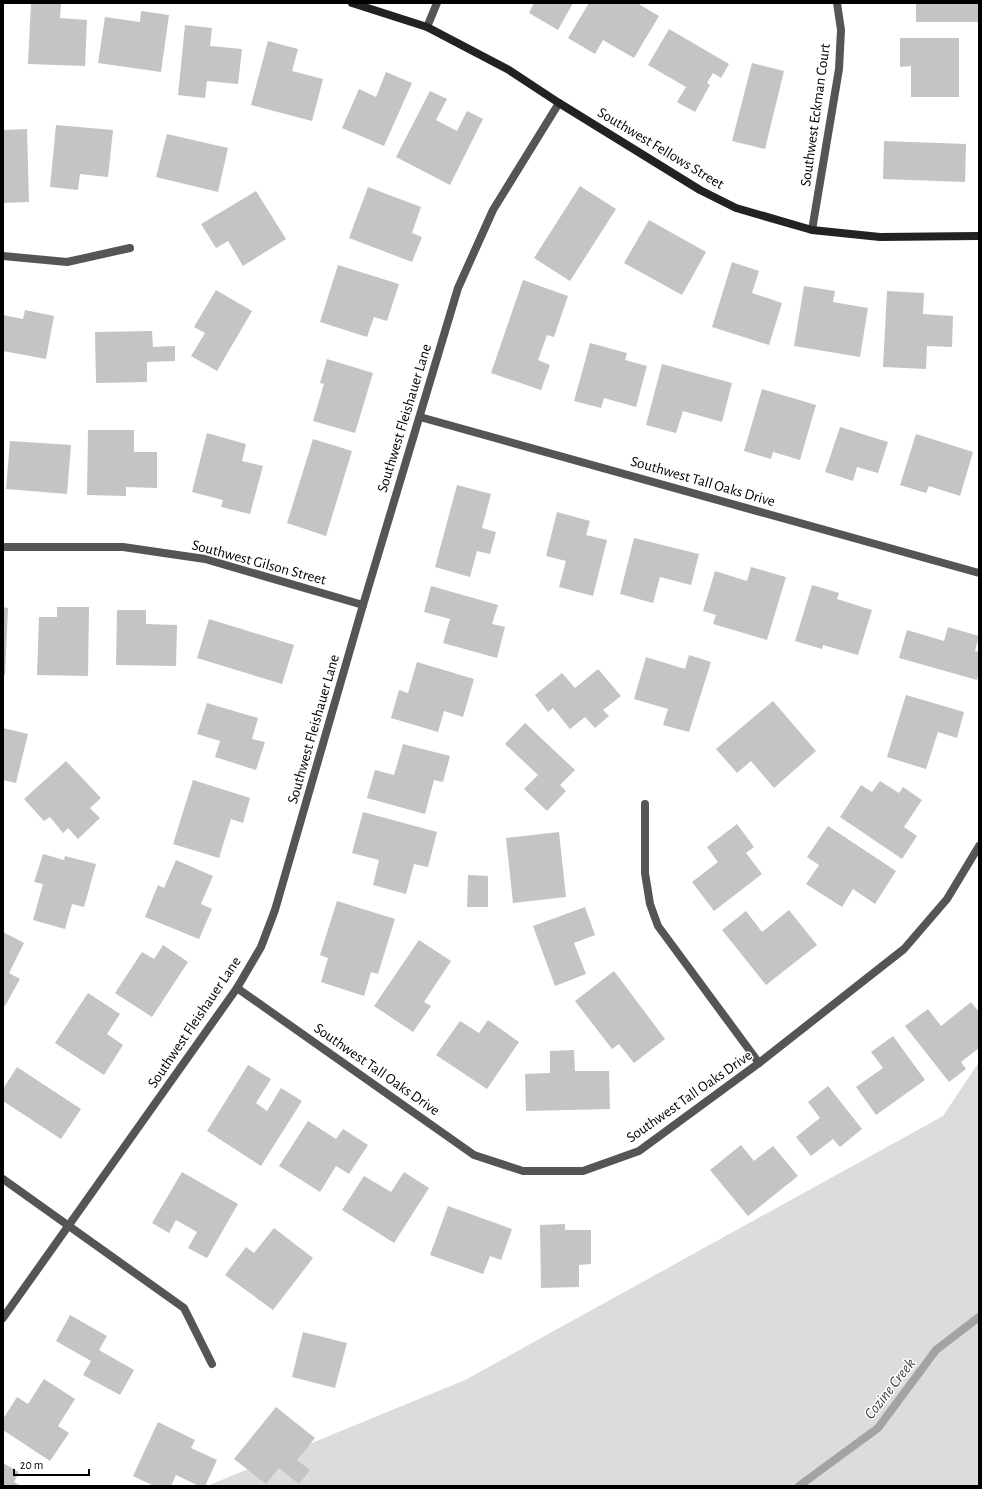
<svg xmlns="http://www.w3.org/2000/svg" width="982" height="1489" font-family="'Alegreya Sans',sans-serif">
<rect width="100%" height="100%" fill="#fff"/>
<path fill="#dcdcdc" d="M979,1062V1486H207L465,1380L943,1116Z"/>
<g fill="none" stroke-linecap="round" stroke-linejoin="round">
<path stroke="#a3a3a3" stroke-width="8" d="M799,1486L878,1428L936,1350L979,1317"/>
</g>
<g fill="#c4c4c4">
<path d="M31,3H61L60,18L87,20L85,66L28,64Z"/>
<path d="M534,3H573L558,30L529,13Z"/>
<path d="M589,3H637L659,16L634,58L603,40L595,54L568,38Z"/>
<rect x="916" y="3" width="63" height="19"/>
<path d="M141,11L169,15L161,72L98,63L105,17L140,22Z"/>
<path d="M185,25L212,28L210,46L242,49L238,84L207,81L205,98L178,95Z"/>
<path d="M669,29L729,64L721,78L713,73L707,83L710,85L695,112L677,102L686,87L648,65Z"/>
<path d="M900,38H959V97H911V66L900,67Z"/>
<path d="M268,41L298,49L292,71L323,79L312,121L251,105Z"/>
<path d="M752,63L784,71L765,149L732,141Z"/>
<path d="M386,72L412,83L384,146L342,128L359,89L376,97Z"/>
<path d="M430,91L447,99L436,120L457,131L467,111L483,119L450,185L396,157Z"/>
<path d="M56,125L113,130L108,177L80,174L78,190L50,187Z"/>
<path d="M27,129L29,202L3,203V130Z"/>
<path d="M167,134L228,148L218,192L156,177Z"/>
<path d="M884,141L966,144L965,182L883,179Z"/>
<path d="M580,186L616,209L570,281L534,258Z"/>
<path d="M368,187L421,207L412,233L422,237L412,262L349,238Z"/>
<path d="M256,191L286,239L243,266L228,241L216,248L201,224Z"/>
<path d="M649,220L706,252L682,295L624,263Z"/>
<path d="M732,262L759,271L752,293L782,303L769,345L712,327Z"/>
<path d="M338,265L399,284L387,321L374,317L367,337L320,322Z"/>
<path d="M523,280L568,296L554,337L547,335L538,360L550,365L541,390L491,373Z"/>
<path d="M804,286L835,291L833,302L868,308L860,357L794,346Z"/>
<path d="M216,290L252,311L217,371L191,356L205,333L194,327Z"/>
<path d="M887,291L924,293L923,314L953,316L952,347L927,346L926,369L883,367Z"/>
<path d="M25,310L54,316L46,359L3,351V315L23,319Z"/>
<path d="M152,331L153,347L175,346V361L147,362V382L96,383L95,332Z"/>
<path d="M590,343L627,353L625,360L647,366L636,407L604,398L601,408L574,401Z"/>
<path d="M327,359L373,373L355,433L313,421L324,384L320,383Z"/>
<path d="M662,364L732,383L722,422L683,411L676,433L646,425Z"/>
<path d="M762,389L816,405L800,460L773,452L771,459L744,451Z"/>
<path d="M840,427L888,442L878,473L857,467L853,481L825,472Z"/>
<path d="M88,430H134V452H157V488L126,487V496L87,495Z"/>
<path d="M207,433L246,444L242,461L263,466L250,514L221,507L223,500L192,492Z"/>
<path d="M916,434L973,452L960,496L929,486L926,493L900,485Z"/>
<path d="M313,439L352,451L326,536L287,523Z"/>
<path d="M10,441L71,445L67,494L6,489Z"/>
<path d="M457,485L491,494L482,528L496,532L490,554L477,551L470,577L435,567Z"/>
<path d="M557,512L590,521L586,535L607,540L593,596L559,587L566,561L546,556Z"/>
<path d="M634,538L699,554L691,585L660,577L653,603L620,594Z"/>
<path d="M751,567L786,577L767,640L713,624L716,615L703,611L715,571L747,581Z"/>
<path d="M812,585L839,593L837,599L872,610L858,655L823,645L822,649L795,641Z"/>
<path d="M431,586L498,605L492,624L505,627L497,658L443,643L450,619L424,612Z"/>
<path d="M3,607L8,608L5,675H3Z"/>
<path d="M57,607H89L88,676L37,675L39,617H57Z"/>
<path d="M117,610H146V624L177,625L176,666L116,665Z"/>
<path d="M209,619L294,645L282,684L197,658Z"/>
<path d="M948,627L979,636L975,651L979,652V672L977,680L899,658L907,630L944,641Z"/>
<path d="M689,655L711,662L689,732L663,725L668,709L634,699L646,657L685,669Z"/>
<path d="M417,662L474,679L463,717L444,711L438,732L391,718L399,690L408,693Z"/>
<path d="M598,669L621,696L603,710L609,716L595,728L585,717L570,729L553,708L548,712L535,695L562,673L575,688Z"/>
<path d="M906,695L964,712L957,738L938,732L926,769L887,757Z"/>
<path d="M773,701L816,751L774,788L751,761L737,773L716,749Z"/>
<path d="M207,703L258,718L252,739L265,742L256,770L215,757L220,741L197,734Z"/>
<path d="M525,723L575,770L560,785L566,791L547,811L524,789L538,775L505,744Z"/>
<path d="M3,728L28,734L16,783L3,780Z"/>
<path d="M403,744L450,756L443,782L434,780L425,814L367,798L375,770L394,775Z"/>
<path d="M66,761L101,798L90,808L100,818L78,839L68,828L63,833L50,817L44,821L24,799Z"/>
<path d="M193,780L250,798L243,823L231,819L219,858L173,844Z"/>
<path d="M880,781L899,793L903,787L922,800L904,827L917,836L902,859L840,817L861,785L872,792Z"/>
<path d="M363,812L437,832L428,867L414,864L406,894L373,885L379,860L352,853Z"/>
<path d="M737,824L754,847L746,853L762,874L714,911L692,882L718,862L707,847Z"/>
<path d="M828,826L896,871L875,904L853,889L842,907L806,884L819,865L807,857Z"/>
<path d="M559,832L566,897L513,903L506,838Z"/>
<path d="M43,854L64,860L65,856L96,864L84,907L72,904L65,929L33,920L43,884L34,882Z"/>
<path d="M176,860L213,876L201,904L212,909L199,939L145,917L158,885L164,888Z"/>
<path d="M468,875L488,876V907H467Z"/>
<path d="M337,901L395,919L378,974L371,972L364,996L321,982L328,958L320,955Z"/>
<path d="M585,907L595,935L574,943L586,974L555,986L533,926Z"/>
<path d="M789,910L817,945L766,985L722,930L746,911L762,932Z"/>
<path d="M3,932L24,943L9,973L20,979L5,1006L3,1005Z"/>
<path d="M419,940L451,961L424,1002L431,1006L413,1032L374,1006Z"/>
<path d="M163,945L188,962L152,1017L115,993L142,952L154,959Z"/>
<path d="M614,971L665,1039L634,1063L619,1044L612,1049L575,1001Z"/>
<path d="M88,993L120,1014L107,1034L123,1045L104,1075L55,1043Z"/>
<path d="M971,1002L979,1012V1048L961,1062L966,1069L949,1082L905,1026L928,1009L941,1026Z"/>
<path d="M488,1020L519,1042L487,1089L436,1055L460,1021L479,1033Z"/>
<path d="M893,1036L925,1080L876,1115L856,1087L883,1068L871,1052Z"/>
<path d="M574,1050L575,1071H609L610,1109L526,1111L525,1074L550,1073V1051Z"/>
<path d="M248,1065L271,1079L256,1103L267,1111L281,1088L302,1101L261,1166L207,1131Z"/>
<path d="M17,1067L81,1109L61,1139L3,1101V1089Z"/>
<path d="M828,1086L862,1129L840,1147L833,1139L811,1156L796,1137L820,1118L808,1102Z"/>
<path d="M308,1121L336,1139L343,1129L368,1145L349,1174L336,1166L320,1192L279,1166Z"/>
<path d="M741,1145L754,1161L773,1146L798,1176L748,1216L710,1170Z"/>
<path d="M182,1172L238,1204L207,1258L188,1248L197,1232L176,1220L169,1233L152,1223Z"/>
<path d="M404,1172L429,1188L394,1243L342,1210L364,1176L391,1192Z"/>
<path d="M448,1206L512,1229L501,1260L490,1256L483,1274L430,1255Z"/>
<path d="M565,1224V1230H591V1264L579,1265V1287L541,1288L540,1225Z"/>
<path d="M274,1228L313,1258L273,1310L225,1275L246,1247L254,1253Z"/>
<path d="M70,1315L107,1336L99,1350L134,1370L120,1395L83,1375L91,1361L56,1341Z"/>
<path d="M303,1332L347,1343L335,1388L292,1377Z"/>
<path d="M44,1379L75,1399L58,1426L69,1433L50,1461L3,1430V1419L17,1397L28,1404Z"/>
<path d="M276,1407L315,1438L297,1460L310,1470L299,1484L279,1468L266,1484L234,1459Z"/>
<path d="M158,1422L195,1440L191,1448L217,1460L205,1486H199L176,1475L171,1486H154L133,1476Z"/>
<path d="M3,1463L19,1472L14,1482L21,1486H3Z"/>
</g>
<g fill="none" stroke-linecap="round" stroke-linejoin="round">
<g stroke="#555" stroke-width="8">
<path d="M427,27L437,3"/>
<path d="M812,230L839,69L841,30L837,3"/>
<path d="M3,256L67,262L130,248"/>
<path d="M420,417L979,573"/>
<path d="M3,547H123L205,559L363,605"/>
<path d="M645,804V873L650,904L658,926L759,1063"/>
<path d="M237,988L474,1155L523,1171H583L639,1151L759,1063L904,949L947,899L979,846"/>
<path d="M3,1179L184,1308L212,1364"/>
<path d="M3,1318L237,988L261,947L275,910L363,605L458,288L493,210L559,103"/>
</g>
<path stroke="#222" stroke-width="8" d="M352,3L427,27L509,70L559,103L700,190L736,208L812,230L880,237L979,236"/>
</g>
<g text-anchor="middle" stroke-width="3" stroke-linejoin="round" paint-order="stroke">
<g font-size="15" fill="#000" stroke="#fff">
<text transform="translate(815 115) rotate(-82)" y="5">Southwest Eckman Court</text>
<text transform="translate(661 148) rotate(31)" y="5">Southwest Fellows Street</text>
<text transform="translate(404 418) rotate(-73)" y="5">Southwest Fleishauer Lane</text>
<text transform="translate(703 481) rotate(16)" y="5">Southwest Tall Oaks Drive</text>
<text transform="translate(259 562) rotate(15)" y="5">Southwest Gilson Street</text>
<text transform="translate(313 729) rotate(-74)" y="5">Southwest Fleishauer Lane</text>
<text transform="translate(194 1022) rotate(-56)" y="5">Southwest Fleishauer Lane</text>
<text transform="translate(377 1069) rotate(35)" y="5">Southwest Tall Oaks Drive</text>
<text transform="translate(689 1096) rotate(-35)" y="5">Southwest Tall Oaks Drive</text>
</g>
<g font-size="16" font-style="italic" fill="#444" stroke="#fff">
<text transform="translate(889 1388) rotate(-52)" y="6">Cozine Creek</text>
</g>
</g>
<rect width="982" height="1489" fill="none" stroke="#000000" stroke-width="8"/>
<path d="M14 1469v6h75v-6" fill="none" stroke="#000000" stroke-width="2"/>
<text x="20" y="1469" font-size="12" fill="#000000" stroke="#ffffff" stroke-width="3" paint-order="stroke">20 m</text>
</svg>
